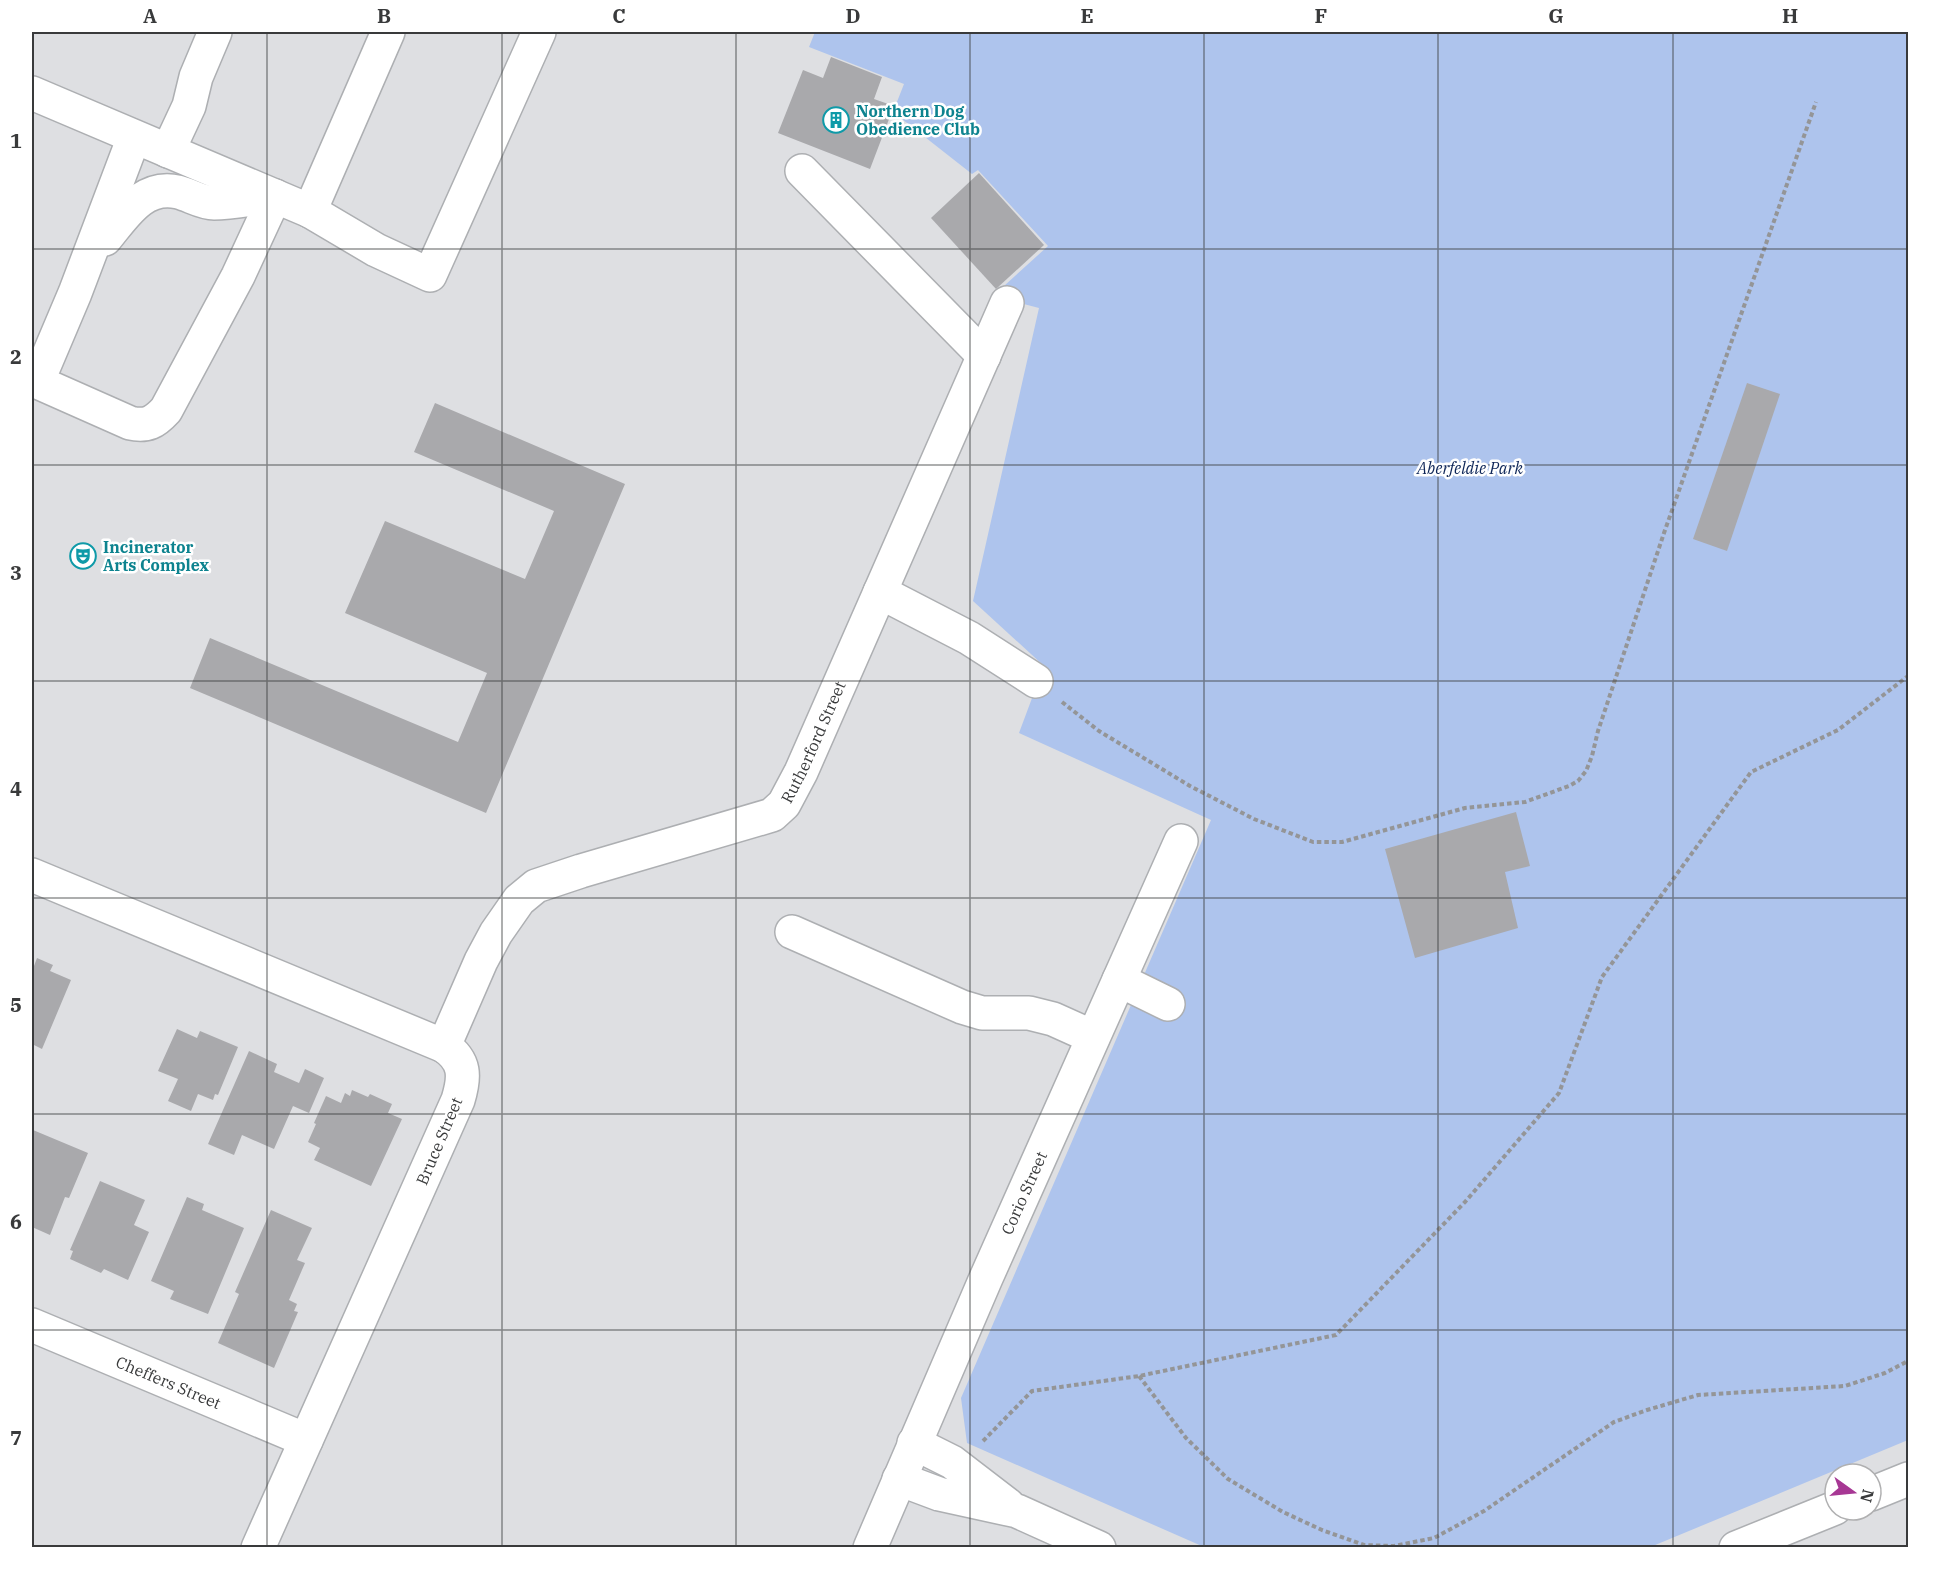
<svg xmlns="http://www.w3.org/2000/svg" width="1940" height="1579" font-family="'IBM Plex Serif',serif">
<rect width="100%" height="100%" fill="#dedfe2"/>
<path fill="#aec4ed" d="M815,32H1908V1440L1648,1548L1204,1547L967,1443L961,1398L1211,820L1019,733L1044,666L973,601L1039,308L993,296L1048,246L978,170L972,174L893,112L904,84L809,47Z"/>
<g fill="#a9a9ac">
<path d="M831,57L882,77L874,99L894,106L870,169L778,133L803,70L823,78Z"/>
<path d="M979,173L1044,245L996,289L931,218Z"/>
<path d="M1747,383L1780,394L1727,551L1693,539Z"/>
<path d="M435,403L625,484L486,813L190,688L210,638L458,742L487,673L345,613L385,521L525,579L554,511L414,452Z"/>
<path d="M1516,812L1530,866L1505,872L1518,928L1415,958L1385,849Z"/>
<path d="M37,958L53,965L50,971L71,980L42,1049L32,1044V965L34,966Z"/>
<path d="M177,1029L197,1038L200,1031L238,1047L218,1095L215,1094L213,1100L198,1094L191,1111L168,1101L178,1079L158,1071Z"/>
<path d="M249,1051L277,1064L274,1072L299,1083L305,1069L324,1078L309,1113L293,1106L274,1149L242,1135L234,1155L208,1144Z"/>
<path d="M352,1090L368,1097L370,1094L392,1104L388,1113L402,1119L371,1186L314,1160L320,1148L308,1142L316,1124L314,1123L326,1096L341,1103L345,1093L350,1096Z"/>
<path d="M33,1130L88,1153L69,1198L65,1197L50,1235L32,1227Z"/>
<path d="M100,1181L145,1200L134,1225L149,1232L128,1280L104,1269L101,1273L70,1259L73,1251L70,1250Z"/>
<path d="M187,1197L204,1204L202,1210L244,1228L208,1314L170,1299L174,1291L151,1281Z"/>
<path d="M271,1210L312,1228L297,1260L305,1263L289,1300L297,1304L294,1311L298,1312L274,1368L218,1343L239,1294L235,1292Z"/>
</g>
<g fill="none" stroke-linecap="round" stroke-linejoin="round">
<g stroke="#adafb2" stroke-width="36">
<g id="minor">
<path d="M32,93L310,211L376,250L430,275L539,32"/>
<path d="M134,137L75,293L39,378L42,384L130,423C147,427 155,422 166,410L238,276L275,196"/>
<path d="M168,151L189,106L196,77L215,32"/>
<path d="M802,171L984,356"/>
<path d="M310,211L388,32"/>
<path d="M105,239C125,215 143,184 178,192C190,195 202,203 214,203C233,203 254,198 274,196"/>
<path d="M880,592L969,638L1036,681"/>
<path d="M32,875L444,1046C466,1061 465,1077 458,1100L258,1548"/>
<path d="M792,932L962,1007L982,1013H1029L1053,1019L1093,1037"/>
<path d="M1119,980L1168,1004"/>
<path id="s1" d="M444,1046L481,961L496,933L519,900L536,886L581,871L772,815L784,804L801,772L1007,303"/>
<path id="s2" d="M32,1325L306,1440"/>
<path d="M914,1443L952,1462L1008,1505"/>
<path d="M899,1479L939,1494L1017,1511L1099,1548"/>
<path d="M1871,1494L1908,1479"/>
<path id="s3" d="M870,1548L986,1278L1181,841"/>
<path d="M1736,1548L1835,1508"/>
</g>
</g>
<g stroke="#949597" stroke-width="4" stroke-dasharray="4.5 3" stroke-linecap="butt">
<path d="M1062,702L1099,731L1190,786L1254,819L1313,842H1342L1465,808L1525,802L1569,786L1578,781L1586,771L1592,756L1598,731L1664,533L1816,102"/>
<path d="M1139,1376L1186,1438L1228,1479L1283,1512L1322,1530L1364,1545L1394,1546L1434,1538L1484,1511L1614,1422L1647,1410L1698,1395L1845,1386L1885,1373L1908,1361"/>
<path d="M983,1441L1032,1391L1139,1376L1336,1335L1465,1202L1559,1093L1602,977L1751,772L1838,730L1908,676"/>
</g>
<use href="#minor" stroke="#fff" stroke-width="33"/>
</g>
<path fill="none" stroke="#393a3b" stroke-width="1.5" stroke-opacity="0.55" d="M267,32V1548M502,32V1548M736,32V1548M970,32V1548M1204,32V1548M1438,32V1548M1673,32V1548M32,249H1908M32,465H1908M32,681H1908M32,898H1908M32,1114H1908M32,1330H1908"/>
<defs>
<g id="building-ring" transform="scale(1.35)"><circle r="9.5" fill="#fff" stroke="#0f9aa8" stroke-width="1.5"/><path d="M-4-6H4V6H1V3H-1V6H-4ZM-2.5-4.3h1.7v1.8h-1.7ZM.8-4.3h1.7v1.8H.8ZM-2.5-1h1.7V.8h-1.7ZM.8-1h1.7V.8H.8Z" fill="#0f9aa8"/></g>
<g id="theatre-ring" transform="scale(1.35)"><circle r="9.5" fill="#fff" stroke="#0f9aa8" stroke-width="1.5"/><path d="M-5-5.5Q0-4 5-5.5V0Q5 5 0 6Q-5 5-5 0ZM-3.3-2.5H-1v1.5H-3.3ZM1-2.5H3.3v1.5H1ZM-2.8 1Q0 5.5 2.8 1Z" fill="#0f9aa8"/></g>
</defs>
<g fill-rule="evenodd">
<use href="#building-ring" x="836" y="120"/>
<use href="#theatre-ring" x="83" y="556"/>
</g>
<g text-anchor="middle" stroke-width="5" stroke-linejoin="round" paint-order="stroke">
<g font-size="16" font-weight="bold" fill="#0d838f" stroke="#fff" text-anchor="start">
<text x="856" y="117">Northern Dog<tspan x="856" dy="18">Obedience Club</tspan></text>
<text x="103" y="553">Incinerator<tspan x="103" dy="18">Arts Complex</tspan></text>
</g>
<g font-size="16" font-style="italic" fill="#0e2658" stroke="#fff">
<text x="1470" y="474">Aberfeldie Park</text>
</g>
<g font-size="16" fill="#393a3b" stroke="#fff">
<text dy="6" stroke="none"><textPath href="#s1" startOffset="518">Rutherford Street</textPath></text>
<text transform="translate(439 1141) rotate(-67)" y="6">Bruce Street</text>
<text dy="6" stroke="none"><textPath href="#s3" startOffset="387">Corio Street</textPath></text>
<text dy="6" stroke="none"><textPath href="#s2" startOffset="148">Cheffers Street</textPath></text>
</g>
</g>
<rect width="1940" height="1579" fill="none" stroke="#ffffff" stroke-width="66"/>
<g transform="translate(1853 1492) rotate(105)"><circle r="28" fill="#ffffff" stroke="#b0b0b1" stroke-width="1.5"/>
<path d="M0-4.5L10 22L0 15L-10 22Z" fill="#a73794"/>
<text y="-9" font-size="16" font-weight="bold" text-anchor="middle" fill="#393a3b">N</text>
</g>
<rect x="33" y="33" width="1874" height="1513" fill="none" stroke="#393a3b" stroke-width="2"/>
<g font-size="20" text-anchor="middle" font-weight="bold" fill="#393a3b">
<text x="150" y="23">A</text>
<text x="384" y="23">B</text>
<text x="619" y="23">C</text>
<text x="853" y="23">D</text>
<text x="1087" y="23">E</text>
<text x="1321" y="23">F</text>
<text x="1556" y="23">G</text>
<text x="1790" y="23">H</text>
<text x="16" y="148">1</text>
<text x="16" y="364">2</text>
<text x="16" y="580">3</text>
<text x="16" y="796">4</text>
<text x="16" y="1012">5</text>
<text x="16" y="1229">6</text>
<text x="16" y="1445">7</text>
</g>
</svg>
